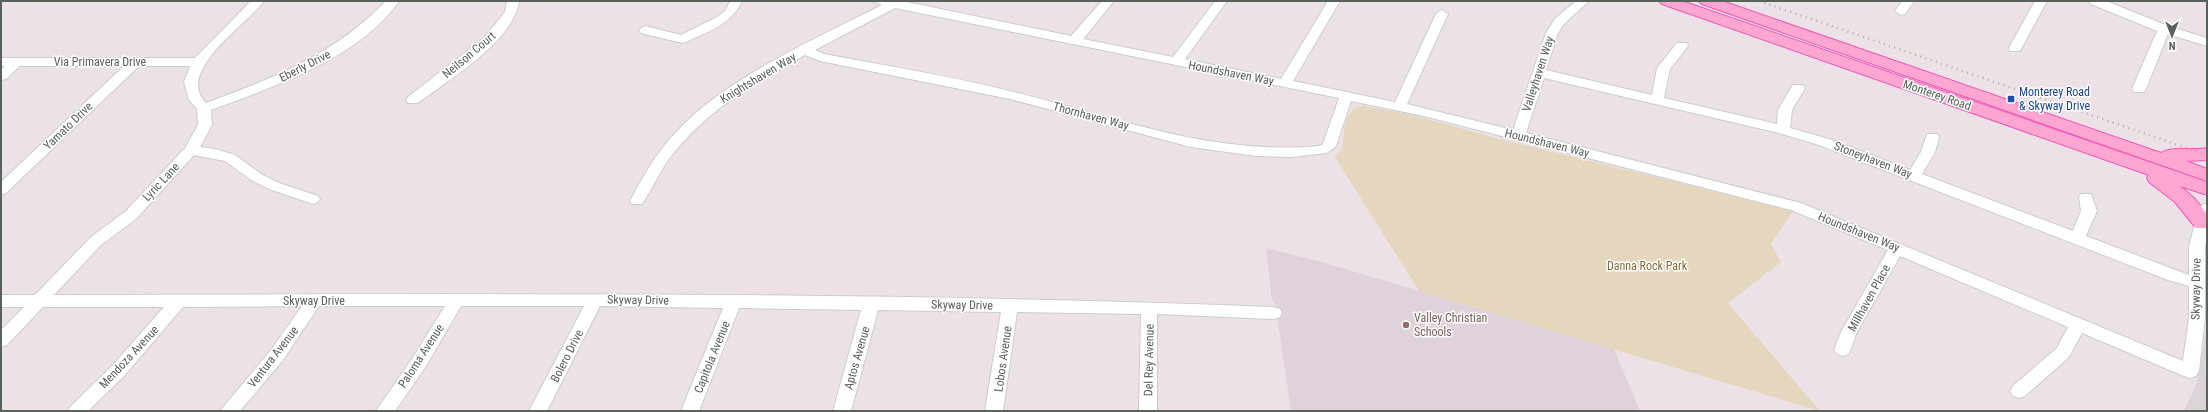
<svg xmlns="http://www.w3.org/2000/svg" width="2208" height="412" font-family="'Roboto Condensed',sans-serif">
<rect width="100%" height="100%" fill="#ede1e8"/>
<path fill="#dbd4d8" d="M2207,327V411H2184L2197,382Z"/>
<path fill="#dfd2da" d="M1266,248L1322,262L1614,349L1640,411H1291L1275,302L1272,301Z"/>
<path fill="#e4d7be" d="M1364,106L1413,115L1492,137L1793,211L1771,244L1781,262L1728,303L1820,411L1419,291L1335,157C1338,154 1342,150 1342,146C1345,132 1344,106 1364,106Z"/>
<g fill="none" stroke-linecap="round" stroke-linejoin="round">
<g stroke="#c8cfca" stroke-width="2">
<g id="minor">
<path d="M251,1H264C248,24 174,71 206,103C274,78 335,54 386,1H399C360,58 273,87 211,110L212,125L200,147L215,149L235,155L261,174L279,183L318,196L320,199L318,202L313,204L269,189L251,180L225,161L194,155L136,219L101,245L54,295C461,294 868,291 1274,307L1280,309L1282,313L1280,317L1274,319L1157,314V411H1139L1141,314L1017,312L1003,411H985L1001,312L878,310L851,411H833L861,310L739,308L699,411H681L723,308L600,306L547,411H529L584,306H461L426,366L395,411H376L414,356L445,306H319L283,360L240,411H220L271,350L302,306L183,307L124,376L88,411H68L71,406L112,366L164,307H43L7,345L1,347V330L24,307H1V295H35L91,237L126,211L185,148L198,125L197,109L189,100L184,82L190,66H139L6,193L1,195V182L124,66H20L6,79L1,80V69L5,66H1V58H195Z"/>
<path d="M507,1H519C514,41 448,80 418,103H408L406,100L408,97L485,37L505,12Z"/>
<path d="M730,1H742C731,25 709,31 686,42L682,43L641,33L639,30L645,26L681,35L717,17L726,10Z"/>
<path d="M873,1H902L1071,36L1102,1H1114L1083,39L1173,57L1215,1H1227L1185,59L1281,79L1328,1H1340L1293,81L1395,102L1436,14L1442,10L1448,14L1407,104L1513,130L1546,33L1555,19L1576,1H1589L1564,24L1558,33L1546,70L1652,95L1657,68L1677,43H1687L1688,46L1670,69L1664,98L1777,124L1778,110L1791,88L1793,85H1803L1805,88L1792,110L1790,128L1829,139L1910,170L1921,152L1927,134H1937L1939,137L1935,152L1922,174L2073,231L2081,211L2079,197L2081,194H2091L2097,211L2086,236L2189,275V247L2199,208L2202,205L2207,203V238L2205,247V318L2199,371L2196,376L2190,378L2184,376L2082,333L2069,357L2025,396L2019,398L2013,396L2010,391L2013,386L2057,348L2068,327L1900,256L1857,332L1849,354L1843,356L1837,354L1834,350L1841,332L1888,250L1791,210L1424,116L1351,101L1336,146L1327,153L1291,157L1256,156L1191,147L1010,99L820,61L805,55C756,82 707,110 672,155C660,170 653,188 642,204H632L630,201C643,176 657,152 677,131C726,78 817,38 882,5ZM895,8L1339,98L1323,144L1319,146C1214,156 1114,117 1014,92C951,76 887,66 824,54L815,50ZM1544,78L1779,133L1819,145L2168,280L2189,286V318L2183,361L1801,203L1526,133Z"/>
<path d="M1902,1H1914L1905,14L1901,15L1895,11Z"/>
<path d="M2035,1H2047L2020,51H2010L2009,48Z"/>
<path d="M2089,1H2106L2168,26L2207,38V46L2168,34L2146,89L2144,92H2134L2132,89L2157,31L2091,4Z"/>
</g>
</g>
<g stroke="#ee59b6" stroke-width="2">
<g id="major">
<path d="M1659,1H1682L2207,182V195L2180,186L2195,199L2207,214V228H2196L2175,202L2149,182L2147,178L2149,175L1662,4Z"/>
<path d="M1699,1H1722L2161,153C2169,146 2195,151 2207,148V160L2186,161L2207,169V181L1702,4Z"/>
</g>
</g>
<use href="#minor" fill="#fff" fill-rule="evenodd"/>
<use href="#major" fill="#fda6d2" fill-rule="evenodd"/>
<path stroke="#acaeac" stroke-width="2.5" stroke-dasharray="1 4.5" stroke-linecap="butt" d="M1759,1L2207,155"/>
</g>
<rect fill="#1a4fb4" stroke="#fff" stroke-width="1.5" x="2007" y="95" width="8" height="8" rx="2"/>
<circle fill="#8d6e63" stroke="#fff" stroke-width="1.5" cx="1406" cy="325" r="4"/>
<g text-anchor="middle" stroke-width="3" stroke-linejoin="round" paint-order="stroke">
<g font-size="12" fill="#5a625c" stroke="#fff">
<text transform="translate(469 55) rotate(-40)" y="4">Neilson Court</text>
<text x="100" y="66">Via Primavera Drive</text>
<text transform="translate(305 66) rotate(-27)" y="4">Eberly Drive</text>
<text transform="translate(1231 73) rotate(11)" y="4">Houndshaven Way</text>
<text transform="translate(1538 74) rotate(-72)" y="4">Valleyhaven Way</text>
<text transform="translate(758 78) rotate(-31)" y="4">Knightshaven Way</text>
<text transform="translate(1937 95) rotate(19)" y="4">Monterey Road</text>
<text transform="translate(1091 116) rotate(15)" y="4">Thornhaven Way</text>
<text transform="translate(68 126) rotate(-44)" y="4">Yamato Drive</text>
<text transform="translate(1547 143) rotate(14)" y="4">Houndshaven Way</text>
<text transform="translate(1873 160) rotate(21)" y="4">Stoneyhaven Way</text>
<text transform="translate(161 182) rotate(-47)" y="4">Lyric Lane</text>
<text transform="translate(1859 232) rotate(22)" y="4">Houndshaven Way</text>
<text transform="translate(2196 289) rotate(-89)" y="4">Skyway Drive</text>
<text transform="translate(1869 298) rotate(-61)" y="4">Millhaven Place</text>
<text transform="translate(638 300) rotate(1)" y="4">Skyway Drive</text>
<text x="314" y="305">Skyway Drive</text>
<text transform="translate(962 305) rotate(1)" y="4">Skyway Drive</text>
<text transform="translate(421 356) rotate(-57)" y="4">Paloma Avenue</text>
<text transform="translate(567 356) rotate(-63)" y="4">Bolero Drive</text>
<text transform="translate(129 357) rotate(-47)" y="4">Mendoza Avenue</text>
<text transform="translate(273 357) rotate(-52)" y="4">Ventura Avenue</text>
<text transform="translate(712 357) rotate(-68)" y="4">Capitola Avenue</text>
<text transform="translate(857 358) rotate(-74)" y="4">Aptos Avenue</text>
<text transform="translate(1003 359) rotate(-82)" y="4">Lobos Avenue</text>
<text transform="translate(1149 360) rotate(-89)" y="4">Del Rey Avenue</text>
</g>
<g font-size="12" fill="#164399" stroke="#fff" text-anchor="start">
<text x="2019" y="96">Monterey Road<tspan x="2019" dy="14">&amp; Skyway Drive</tspan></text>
</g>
<g font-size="12" fill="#846d37" stroke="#fff">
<text x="1647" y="270">Danna Rock Park</text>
</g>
<g font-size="12" fill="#785e54" stroke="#fff" text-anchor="start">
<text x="1414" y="322">Valley Christian<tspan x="1414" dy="14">Schools</tspan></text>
</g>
</g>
<rect width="2208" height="412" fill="none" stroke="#5a625c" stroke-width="4"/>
<g transform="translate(2172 36) rotate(180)" stroke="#ffffff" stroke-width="3" paint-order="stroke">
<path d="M0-3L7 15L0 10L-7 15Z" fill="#5a625c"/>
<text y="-6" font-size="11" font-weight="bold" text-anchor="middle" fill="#5a625c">N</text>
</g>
</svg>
